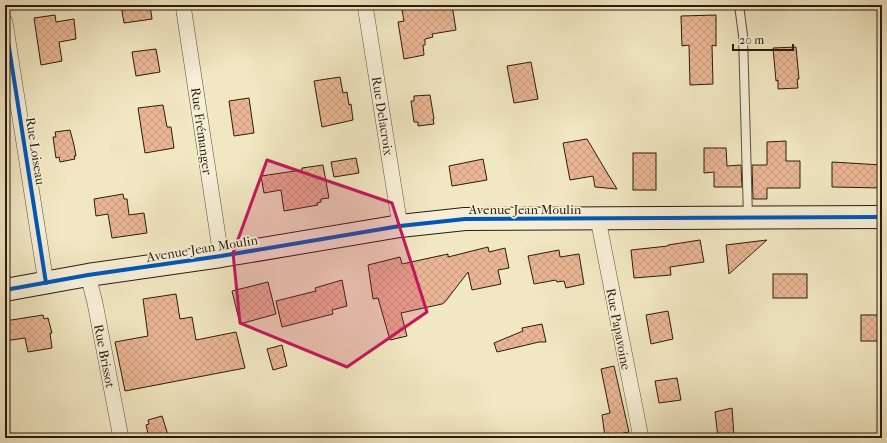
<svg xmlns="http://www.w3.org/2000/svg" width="887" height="443" font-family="'IM FELL French Canon',serif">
<defs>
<pattern id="building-cross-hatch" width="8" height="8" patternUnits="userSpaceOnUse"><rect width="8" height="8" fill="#eab695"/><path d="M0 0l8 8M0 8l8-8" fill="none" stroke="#c99c7f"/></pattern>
</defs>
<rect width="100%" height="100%" fill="#f1e7c2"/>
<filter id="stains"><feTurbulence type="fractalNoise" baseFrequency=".005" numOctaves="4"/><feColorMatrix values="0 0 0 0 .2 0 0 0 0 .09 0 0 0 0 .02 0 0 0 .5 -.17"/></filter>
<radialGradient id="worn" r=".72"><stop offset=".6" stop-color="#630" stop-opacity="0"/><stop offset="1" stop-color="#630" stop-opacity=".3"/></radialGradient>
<g fill="url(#building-cross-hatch)" stroke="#2a1c0c">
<path d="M121,5H150L152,19L124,23Z"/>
<path d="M401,5H452L456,30L432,34L433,37L425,39V45H423L424,55L404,59L398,22L404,21Z"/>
<path d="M55,15L56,22L74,19L76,39L59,42L62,61L41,65L34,18Z"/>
<path d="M716,15V46L712,45L713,84L690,85L689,45L682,46L681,16Z"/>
<path d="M796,47L799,79H797L798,88L778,89V80L776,81L773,48Z"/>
<path d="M156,49L160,72L136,76L132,52Z"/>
<path d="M531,62L538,99L514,103L507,66Z"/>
<path d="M340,77L343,93L347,92L349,105L351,104L353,120L322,127L314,81Z"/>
<path d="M430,95L434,119H433L434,124L418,126V122H414L411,101H414V96Z"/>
<path d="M249,98L254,133L234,136L229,101Z"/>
<path d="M163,105L167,127H171L174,148L145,153L138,108Z"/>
<path d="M70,130L74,145L76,156H74L75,159L60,162L59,157L56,158L53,137H56L55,132Z"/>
<path d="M587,139L606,171L617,189L595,187L593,176L570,180L563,143Z"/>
<path d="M786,141V161H800V188H767V199H753L752,165H767V142Z"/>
<path d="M704,148H726L727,166L741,165L742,187H714V172L704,173Z"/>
<rect x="633" y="153" width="23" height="37"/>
<path d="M356,158L359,173L334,177L331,162Z"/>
<path d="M483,159L487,180L452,186L449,166Z"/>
<path d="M832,162L882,165V188L832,187Z"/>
<path d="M323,165L329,198L321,199V202L317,203L318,205L284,211L281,190L264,193L261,176L302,170V168Z"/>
<path d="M123,194L124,199H127L129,215L144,213L147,233L112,238L108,214L96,216L94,199Z"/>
<path d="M700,240L704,262L670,267L671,275L634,278L631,250L668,246V245Z"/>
<path d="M767,240L729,274L726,245Z"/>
<path d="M488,247L489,252L505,248L509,268L498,270L501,284L472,290L468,272L445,302L442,304L401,313L407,336L390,340L378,298L373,299L368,265L400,257L402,264L448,254V257Z"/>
<path d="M559,250L560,257L579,254L584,284L566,288L564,281L557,282L556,280L534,284L528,256Z"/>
<rect x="773" y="274" width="34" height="24"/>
<path d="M342,280L347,306L332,310L333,314L282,327L276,301L316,291L315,288Z"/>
<path d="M268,282L276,314L240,324L232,291Z"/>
<path d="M176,294L180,319L192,317L196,340L236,332L245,368L125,391L115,342L148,336L143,299Z"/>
<path d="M668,311L673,339L651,344L646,315Z"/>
<path d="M43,315L44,319L48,318L52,333H50L52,348L28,352L25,338L5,341V321Z"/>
<rect x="861" y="315" width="21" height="26"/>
<path d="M542,324L546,342H539L497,352L494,343L523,331L522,328Z"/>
<path d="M282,345L287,366L273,370L267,349Z"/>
<path d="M614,366L629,432L605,437L602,415L610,413L601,369Z"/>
<path d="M677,378L681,400L659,403L655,381Z"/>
<path d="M732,408L734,436L718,438L715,412Z"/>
<path d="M162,416L169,438H149L146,425L149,424L148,420Z"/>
</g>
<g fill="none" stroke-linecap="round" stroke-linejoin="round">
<g stroke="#5c4f3a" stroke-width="10">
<path id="lane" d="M739,5L743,35L748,217"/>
</g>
<g stroke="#5c4f3a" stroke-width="16">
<g id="street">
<path d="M183,5L221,256"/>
<path d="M365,5L400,226"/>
<path d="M5,22L46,283"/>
<path d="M598,219L641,438"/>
<path d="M88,275L95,303L121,438"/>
</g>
</g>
<g stroke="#2a1c0c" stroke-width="24">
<path id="secondary" d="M5,290L88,275L221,256L400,226L465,219L882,217"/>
</g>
<use href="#lane" stroke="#f6efd7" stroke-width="8"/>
<use href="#street" stroke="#f6efd7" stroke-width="15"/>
<use href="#secondary" stroke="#f6efd7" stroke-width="22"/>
<g stroke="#f6efd7" stroke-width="6">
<g id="cycleway">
<path d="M5,22L46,283"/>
<path d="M5,290L88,275L221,256L400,226L465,219L882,217"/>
</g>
</g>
<use href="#cycleway" stroke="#0057b8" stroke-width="4"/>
</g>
<path fill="#c2185b" fill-opacity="0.2" stroke="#c2185b" stroke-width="3" stroke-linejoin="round" d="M267,160L392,203L427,312L347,367L240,323L233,253Z"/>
<g text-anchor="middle" stroke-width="3.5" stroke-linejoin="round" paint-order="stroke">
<g font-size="13" fill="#2a1c0c" stroke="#f6efd7">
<text transform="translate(383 116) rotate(81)" y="5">Rue Delacroix</text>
<text transform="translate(202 131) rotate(82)" y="5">Rue Frémanger</text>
<text transform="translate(36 151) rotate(81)" y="5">Rue Loiseau</text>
<text x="525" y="214">Avenue Jean Moulin</text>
<text transform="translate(202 248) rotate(-9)" y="5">Avenue Jean Moulin</text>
<text transform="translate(619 329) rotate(79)" y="5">Rue Papavoine</text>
<text transform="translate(105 356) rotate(79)" y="5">Rue Brissot</text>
</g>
</g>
<rect width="887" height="443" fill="none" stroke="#f1e7c2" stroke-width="20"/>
<rect x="6" y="6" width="875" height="431" fill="none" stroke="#2a1c0c" stroke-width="2"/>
<rect x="10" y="10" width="867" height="423" fill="none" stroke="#2a1c0c"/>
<path d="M733 44v6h60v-6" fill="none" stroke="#2a1c0c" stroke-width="2"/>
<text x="739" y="44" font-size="12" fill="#2a1c0c" stroke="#f6efd7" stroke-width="3" paint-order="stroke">20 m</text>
<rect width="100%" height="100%" filter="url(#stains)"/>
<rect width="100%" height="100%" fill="url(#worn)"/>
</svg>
